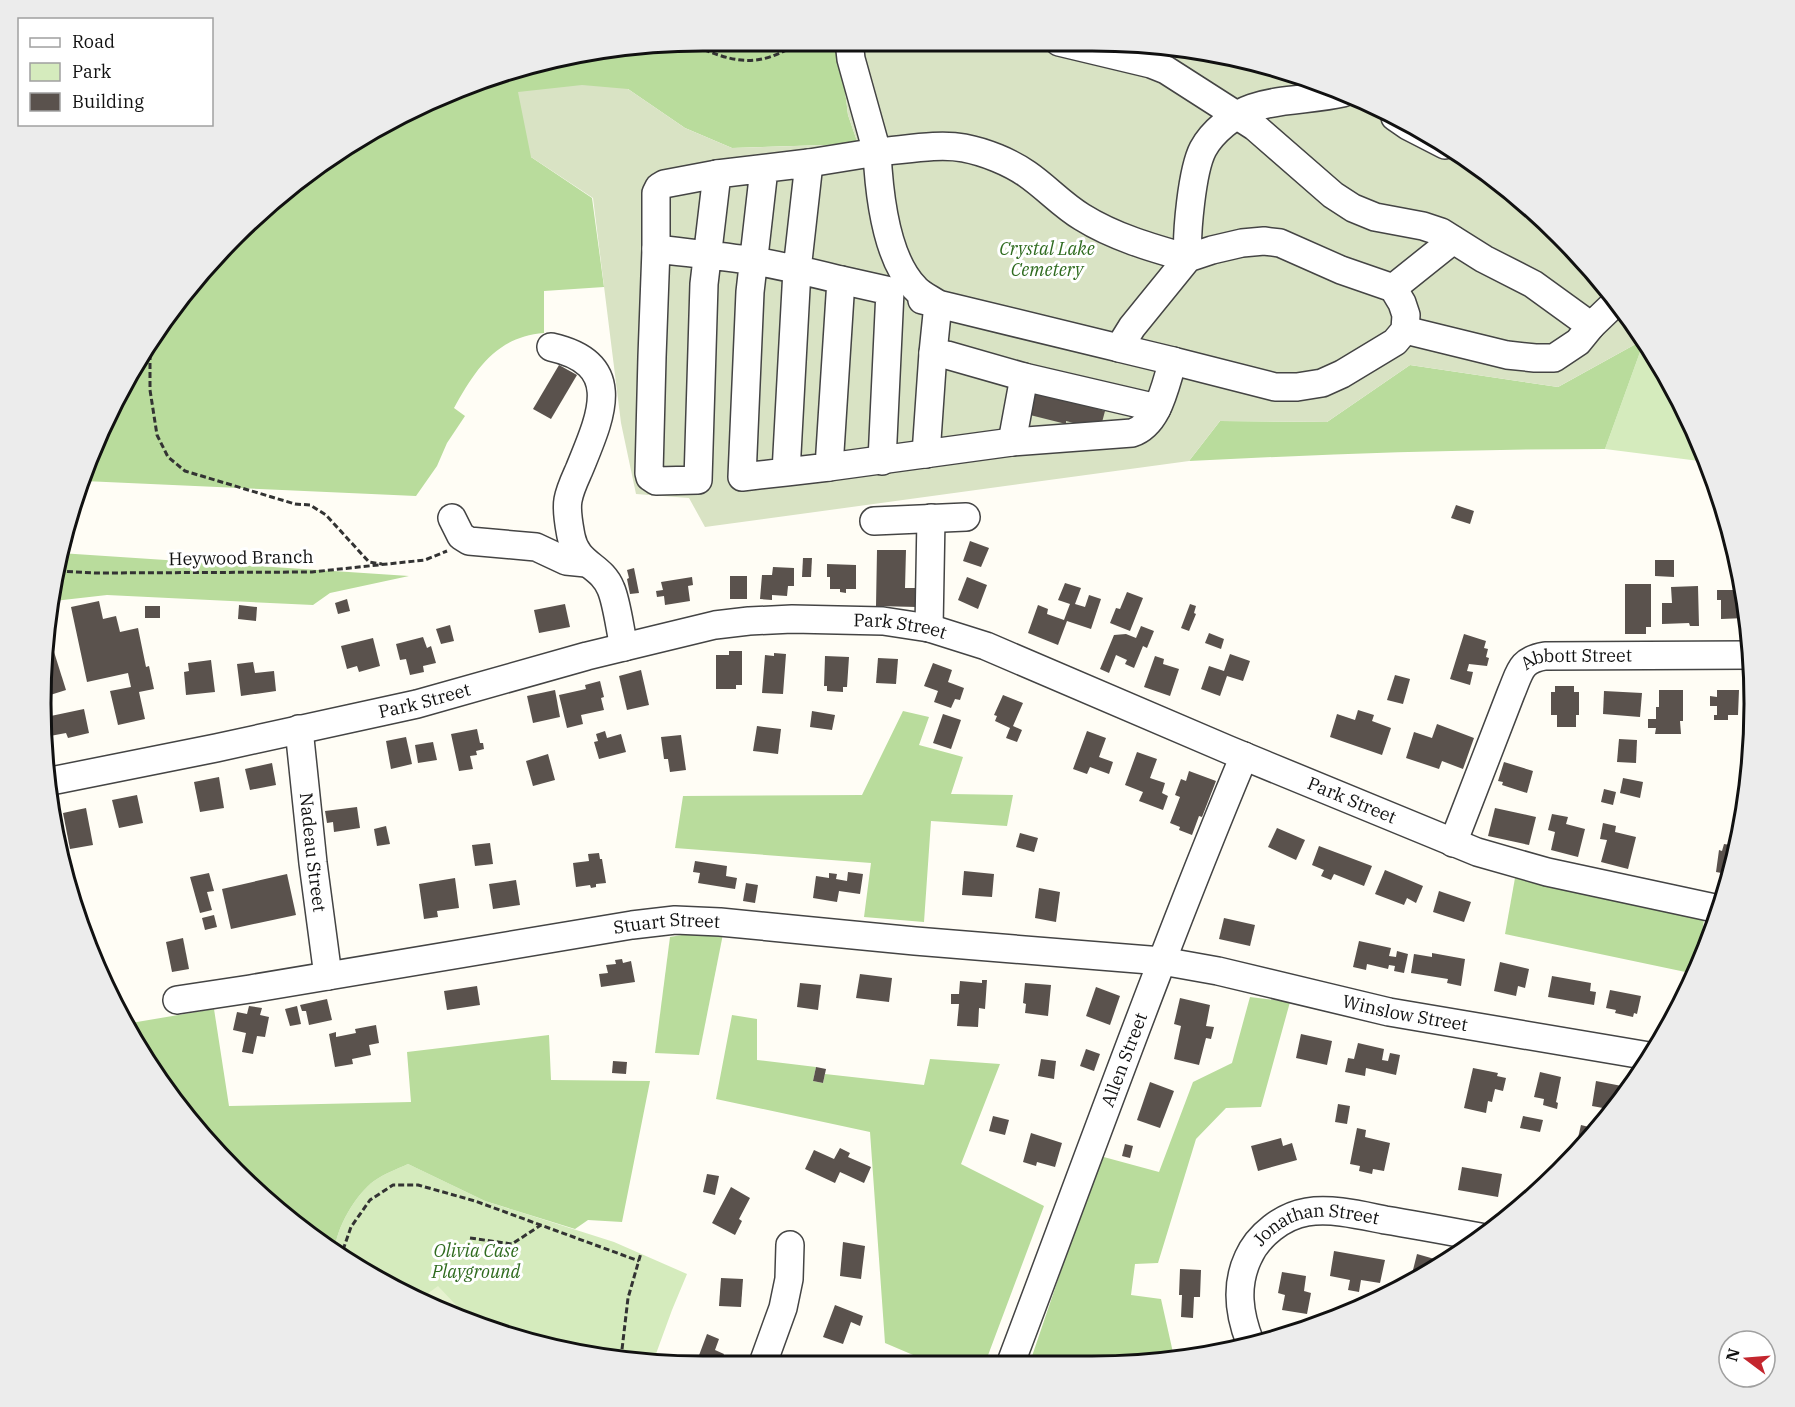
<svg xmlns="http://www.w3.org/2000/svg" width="1795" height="1407" font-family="'IBM Plex Serif',serif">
<rect width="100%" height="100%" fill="#fffdf5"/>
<g fill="#d5ebbd">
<path d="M1644,341L1665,372L1707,462L1605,449Z"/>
<path d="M408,1164L485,1201L614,1242L687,1274L672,1310L653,1362L574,1354L450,1316L335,1255C333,1232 356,1194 374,1181C384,1174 397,1169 408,1164Z"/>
</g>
<g fill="#b9dc9c">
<path d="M703,41H839L848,115L858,144L732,148L685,128L628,89L531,157L592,198L604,287L544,291V333C496,337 476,369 454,408L465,416L447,443L437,466L416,496L84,481L129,372L234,235L372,130L532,63Z"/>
<path d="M1643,340L1644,341L1605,449C1466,449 1328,454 1189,461L1220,421L1327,422L1410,365L1558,387Z"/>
<path d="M60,553L409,576L330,593L313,605L107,595L54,601Z"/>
<path d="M903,711L929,717L919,745L963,757L951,794L1013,795L1007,826L931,821L924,922L864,917L871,863L675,848L683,796L862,795Z"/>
<path d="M1515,878L1704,920L1695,974L1505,934Z"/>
<path d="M693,933L723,934L699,1055L655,1053L670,937Z"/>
<path d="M1250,997L1290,1002L1261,1107L1226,1108L1196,1139L1158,1263L1135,1264L1131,1295L1161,1299L1174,1357L1135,1365H1029L1100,1156L1159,1172L1193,1082L1232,1063Z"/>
<path d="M214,1009L229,1106L411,1102L407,1052L549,1035L551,1080L650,1081L622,1222L588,1220L575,1229L485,1201L408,1164C397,1169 384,1174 374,1181C356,1194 333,1232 335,1255L234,1172L130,1035L125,1024Z"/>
<path d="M732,1015L757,1019V1060L816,1067L813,1081L823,1083L825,1074L924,1085L930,1059L1000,1064L961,1164L1044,1206L984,1366H939L885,1343L870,1132L716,1099Z"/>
</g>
<path fill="#d9e3c4" d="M839,41L1135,42L1305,76L1423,130L1528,205L1590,267L1643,340L1558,387L1410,365L1327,422L1220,421L1189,461L705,527L689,498L636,494L621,423L593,198L531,157L518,92L582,85L628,89L685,128L732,148L858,144L848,115Z"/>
<path fill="#e6f2cf" d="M438,1286L473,1323L450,1316L419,1300Z"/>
<g fill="#5a524d">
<path d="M559,365L577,375L551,419L533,409Z"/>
<path d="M1035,392L1092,403L1091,407L1105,411L1100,430L1066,421V424L1030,415Z"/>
<path d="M1456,505L1474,511L1470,524L1451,518Z"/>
<path d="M970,541L989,548L981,567L963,561Z"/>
<path d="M877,550H906L905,588H917V607L876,606Z"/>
<path d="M803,558H812L811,577H802Z"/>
<path d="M1655,560H1674V577L1655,576Z"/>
<path d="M827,564L856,565V589H846V593L840,592V589H830V577H827Z"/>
<path d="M773,567L794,568V586H788L787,596L772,595V600L760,599L762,575H772Z"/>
<path d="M634,568L639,593L630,594L627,579L629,578L627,570Z"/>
<rect x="730" y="576" width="17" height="23"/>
<path d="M692,577L693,585L688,586L690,601L665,605L664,596L657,597L656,591L663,590L661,582Z"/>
<path d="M967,577L987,585L978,609L958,600Z"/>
<path d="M1065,583L1081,588L1075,604L1085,607L1089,595L1101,599L1091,629L1067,621L1058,645L1028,633L1038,605L1048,609L1047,614L1064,620L1070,604L1058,600Z"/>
<path d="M1625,584H1651V627H1646V634H1625Z"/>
<path d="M1698,586L1699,626H1690L1689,623L1662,624V603H1672L1671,587Z"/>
<path d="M1717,590H1742L1747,609H1746V618L1721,619V600H1717Z"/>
<path d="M1127,592L1143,598L1130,631L1110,623L1116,608L1120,609Z"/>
<path d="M347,599L350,611L338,614L335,603Z"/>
<path d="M99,601L103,619L116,616L120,632L138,628L146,667L149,666L154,689L139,692L145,719L118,725L110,691L131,687L128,673L87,682L71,607Z"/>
<path d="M565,604L570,627L539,633L534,610Z"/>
<path d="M1190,604L1196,606L1194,613L1196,614L1189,631L1181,628Z"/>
<path d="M239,605L257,607L256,621L238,619Z"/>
<rect x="145" y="606" width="15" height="12"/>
<path d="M450,625L454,641L441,644L436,629Z"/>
<path d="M1141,626L1154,631L1147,648L1143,646L1134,668L1125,664L1127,660L1116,655L1109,673L1100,669L1114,635L1126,634L1136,638Z"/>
<path d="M1209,633L1224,639L1221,649L1205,643Z"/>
<path d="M1464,634L1486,641L1484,648L1488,649L1486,657L1489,658L1487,666L1469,664L1467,671L1473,672L1470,685L1450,679Z"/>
<path d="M49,636L66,690L47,696L43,683Z"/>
<path d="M423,637L427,648L431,646L436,663L423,666L424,672L410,675L406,659L400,660L396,644Z"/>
<path d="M373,638L380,666L359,672L357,666L347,669L341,646Z"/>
<path d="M729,651H742V685H736V689H716V655H729Z"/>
<path d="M774,653L786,654L783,694L762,693L765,655L774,656Z"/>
<path d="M1230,654L1250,661L1243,681L1227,676L1220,696L1201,689L1209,666L1224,671Z"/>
<path d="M825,656L849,657L847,687H843V692L827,691V686H824Z"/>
<path d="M1155,656L1164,659L1163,664L1179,669L1170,696L1144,687Z"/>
<path d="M878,658L898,659L896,684L876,683Z"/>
<path d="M211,660L215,692L186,695L184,672L189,671L188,663Z"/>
<path d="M253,662L255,673L274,671L276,691L241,696L237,664Z"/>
<path d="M933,663L952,670L948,682L964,688L960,700L955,699L951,708L934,702L938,691L924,686Z"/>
<path d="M641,670L649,705L627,710L619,676Z"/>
<path d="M1395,675L1410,679L1403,704L1387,700Z"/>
<path d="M600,681L604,697L601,698L604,710L581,715L583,724L567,728L559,695L586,689L585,685Z"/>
<path d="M1555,686H1574V692H1579V715H1576V727H1557V715H1551V692H1555Z"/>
<path d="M555,690L560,717L533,723L527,696Z"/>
<path d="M1659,690H1683V721H1680L1681,734H1655L1656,728H1648V719H1656V707H1659Z"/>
<path d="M1717,690H1739L1738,715H1728V720H1714V715H1717V706H1710V696L1717,697Z"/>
<path d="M1604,691L1642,693L1640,717L1603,714Z"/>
<path d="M1003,695L1023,703L1013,726L1022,730L1017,742L1006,738L1010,728L995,721L997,716L994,715Z"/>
<path d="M84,709L89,733L68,738L66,733L50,736L46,717Z"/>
<path d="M1358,710L1374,715L1372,721L1391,728L1382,755L1330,737L1337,714L1355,720Z"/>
<path d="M812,711L835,715L832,730L810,727Z"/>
<path d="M943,714L961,720L951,749L933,743Z"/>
<path d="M1437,724L1474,738L1463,769L1442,761L1439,769L1406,758L1414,732L1432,738Z"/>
<path d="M757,726L781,729L778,754L753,751Z"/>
<path d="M477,729L480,743H483L484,749L476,751L477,755L470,756L473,769L459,771L451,734Z"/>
<path d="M605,731L607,738L621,734L626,752L599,759L594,742L598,741L596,734Z"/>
<path d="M1087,731L1106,738L1099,757L1113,762L1109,774L1090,767L1087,774L1073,769Z"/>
<path d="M681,735L686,770L670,772L668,759H664L661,737Z"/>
<path d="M406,737L412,764L391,769L386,741Z"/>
<path d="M1619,739L1637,740L1636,763L1617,762Z"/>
<path d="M433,742L437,760L418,763L415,745Z"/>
<path d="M1137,752L1157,759L1150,778L1165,783L1162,793L1168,796L1163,810L1139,801L1143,792L1125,785Z"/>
<path d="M548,754L555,780L533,786L526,761Z"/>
<path d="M1504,762L1533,771L1527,793L1502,785L1503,782L1498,781Z"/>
<path d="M272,763L276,785L250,790L245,769Z"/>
<path d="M1189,771L1216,781L1202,817L1199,816L1192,835L1179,830L1180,827L1170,823L1180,797L1175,795L1181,779L1186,781Z"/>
<path d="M219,777L224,808L200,812L194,782Z"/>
<path d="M1623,778L1643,782L1640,798L1620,793Z"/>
<path d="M1604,789L1616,792L1613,805L1601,802Z"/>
<path d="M137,795L143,823L119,828L112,800Z"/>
<path d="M357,807L360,828L334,832L333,822L327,823L325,811Z"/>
<path d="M86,808L93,845L70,849L63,813Z"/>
<path d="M1495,808L1536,817L1529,845L1488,836Z"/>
<path d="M1552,814L1568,817L1566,824L1585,829L1578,857L1551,850L1555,832L1548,830Z"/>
<path d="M1603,823L1616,826L1615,832L1636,837L1628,869L1601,862L1607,840L1600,839Z"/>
<path d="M386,826L390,844L377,846L374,829Z"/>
<path d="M1277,828L1305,840L1296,860L1268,847Z"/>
<path d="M1020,833L1038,838L1034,852L1016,847Z"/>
<path d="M490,843L493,864L475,866L472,845Z"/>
<path d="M1724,844L1737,846L1732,875L1716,872L1719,850L1722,851Z"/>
<path d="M1319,846L1372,866L1364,886L1334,874L1331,880L1321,876L1324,870L1312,865Z"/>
<path d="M64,852L71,887H68L63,875L60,853Z"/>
<path d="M599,853L600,859H602L606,883L596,884V887L591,888L590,885L576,887L573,863L589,861L588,854Z"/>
<path d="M695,861L727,866L726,876L737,878L735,889L698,883L700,873L693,872Z"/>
<path d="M1385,870L1423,886L1416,903L1407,898L1404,905L1375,894Z"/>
<path d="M964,871L994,874L992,897L962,895Z"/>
<path d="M848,872L863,874L860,894L839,891L837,902L813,898L816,876L829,878V873L837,874L836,879L847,881Z"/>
<path d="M209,873L214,891L207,892L212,910L200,913L190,877Z"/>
<path d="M287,874L296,915L231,929L222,889Z"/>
<path d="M455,878L459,908L437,911L438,917L424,919L419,884Z"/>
<path d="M516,880L520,905L493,909L489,884Z"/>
<path d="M746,883L758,885L755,903L743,901Z"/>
<path d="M1039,888L1060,892L1056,922L1035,918Z"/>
<path d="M1439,891L1471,902L1464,922L1433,912Z"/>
<path d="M214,915L217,927L205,930L202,918Z"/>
<path d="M1224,918L1255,925L1250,946L1219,939Z"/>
<path d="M183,938L189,969L172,972L166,942Z"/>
<path d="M1359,941L1391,948L1389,956L1396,957L1397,951L1408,954L1404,973L1394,971L1395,966L1389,965L1388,969L1367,964L1366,970L1353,967Z"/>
<path d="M1432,953L1465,959L1461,986L1447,983L1448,979L1411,973L1414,954L1432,957Z"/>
<path d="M622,959L623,963L631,961L635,982L601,987L599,974L608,973L606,965L616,964L615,960Z"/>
<path d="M1500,962L1529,969L1525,988L1518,986L1516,996L1494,991Z"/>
<path d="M860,974L892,978L889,1002L856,998Z"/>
<path d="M1552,976L1591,983L1590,991L1596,992L1594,1005L1548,997Z"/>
<path d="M982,980H987L985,1009L979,1008L978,1027L957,1026L959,1004H951V994H959L960,981L982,983Z"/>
<path d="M800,983L821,985L818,1010L797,1007Z"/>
<path d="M1025,983L1051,985L1048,1016L1025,1013L1026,1004L1023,1003Z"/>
<path d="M477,986L480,1005L447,1010L444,991Z"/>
<path d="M1096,987L1120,996L1110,1025L1086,1016Z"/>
<path d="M1610,990L1641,996L1637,1014L1634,1013L1633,1017L1615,1013L1616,1010L1606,1008Z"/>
<path d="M1180,998L1210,1005L1206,1026L1214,1027L1211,1039L1206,1038L1199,1065L1174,1059L1181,1026L1174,1024Z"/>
<path d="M327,999L332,1020L309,1025L306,1011H302L300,1005Z"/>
<path d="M249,1006L262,1008L260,1015L269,1017L265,1037L257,1036L253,1054L242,1052L246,1033L233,1030L237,1012L247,1014Z"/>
<path d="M297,1006L301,1024L290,1026L285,1009Z"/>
<path d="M1669,1006L1679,1008L1670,1022L1666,1021Z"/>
<path d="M376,1025L379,1043L369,1045L371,1055L352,1059L353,1064L335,1067L329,1034L336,1032V1037L356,1033L355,1029Z"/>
<path d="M1301,1034L1332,1041L1327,1065L1296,1058Z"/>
<path d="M1358,1043L1384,1049L1382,1060L1388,1061L1390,1053L1400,1055L1396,1075L1366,1068L1365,1076L1345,1072L1348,1058L1354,1059Z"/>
<path d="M1086,1049L1100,1054L1094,1071L1080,1066Z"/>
<path d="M1041,1059L1056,1061L1054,1079L1038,1076Z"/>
<path d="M613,1061L627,1062L626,1074L612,1073Z"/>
<path d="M816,1067L826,1069L823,1083L813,1081Z"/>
<path d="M1473,1068L1498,1073L1497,1076L1506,1078L1503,1091L1495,1089L1492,1102L1488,1101L1486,1113L1464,1108Z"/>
<path d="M1540,1072L1561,1077L1556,1102L1558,1103L1557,1109L1543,1105L1544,1099L1534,1097Z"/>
<path d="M1596,1081L1627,1087L1626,1093L1618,1107L1605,1120L1601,1119L1603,1108L1592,1106Z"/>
<path d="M1150,1082L1174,1091L1160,1128L1137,1120Z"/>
<path d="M1338,1104L1350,1106L1347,1124L1335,1122Z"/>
<path d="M993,1116L1009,1120L1005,1135L989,1131Z"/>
<path d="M1523,1116L1543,1120L1540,1132L1520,1128Z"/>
<path d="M1581,1125L1593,1128L1591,1135L1583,1144L1577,1142Z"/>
<path d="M1357,1128L1366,1130L1365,1137L1390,1143L1384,1171L1373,1169L1372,1174L1359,1171L1360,1166L1350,1164Z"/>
<path d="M1031,1133L1062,1143L1055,1167L1037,1162L1036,1166L1023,1162Z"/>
<path d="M1281,1138L1283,1146L1292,1143L1297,1160L1258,1171L1251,1146Z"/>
<path d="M1125,1144L1133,1146L1130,1158L1122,1156Z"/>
<path d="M840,1148L850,1153L848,1157L871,1167L864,1183L840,1172L835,1183L805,1169L814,1150L834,1159Z"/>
<path d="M1462,1167L1502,1174L1498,1197L1458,1190Z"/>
<path d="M707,1174L719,1176L715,1195L703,1192Z"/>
<path d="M731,1187L750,1198L739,1219L742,1221L735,1235L712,1223Z"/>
<path d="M843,1242L865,1246L861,1279L840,1276Z"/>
<path d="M1334,1251L1385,1260L1380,1283L1361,1280L1359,1292L1348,1290L1350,1280L1330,1276Z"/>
<path d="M1417,1254L1438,1260L1436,1269L1418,1280L1411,1278Z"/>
<path d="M1180,1269L1201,1270L1200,1297H1194L1193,1318L1181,1317L1182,1295H1179Z"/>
<path d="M1282,1272L1306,1276L1304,1291L1311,1293L1307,1314L1282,1310L1285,1295L1278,1293Z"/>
<path d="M721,1278L743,1279L741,1307L719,1306Z"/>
<path d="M835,1305L863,1316L860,1326L851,1322L843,1344L823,1337Z"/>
<path d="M707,1334L719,1339L715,1350L724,1354L719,1366H695Z"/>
</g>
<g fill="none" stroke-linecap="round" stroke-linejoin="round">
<g stroke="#444" stroke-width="30">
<g id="minor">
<path d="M849,41L851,59L877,152C904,150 938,143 964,148C985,152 1010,162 1027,174C1046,187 1062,205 1082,217C1114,237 1152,248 1188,258C1186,234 1192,170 1203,149C1212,132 1234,114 1252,108C1281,98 1314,100 1343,93"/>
<path d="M1059,42L1151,64L1166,70L1255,127L1333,195L1353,208L1375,217L1423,226L1441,232L1484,259L1533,284L1591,326L1616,302"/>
<path d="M1395,117L1408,126L1445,145"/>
<path d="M809,163L877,152C879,193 886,258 915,288C921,295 931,299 938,304L1119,348L1132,327L1188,258L1212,250L1242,243L1264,241L1280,243L1341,270L1393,288L1402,303L1406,315L1405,330L1395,342L1342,374L1322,383L1297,387H1275L1173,361C1165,385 1159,424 1132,433L1012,442L829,467"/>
<path d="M764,169L750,292L742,477L786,472L797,270L809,163L717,174L704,284L698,480L656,481L650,477L649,473L652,357L656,249C689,253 722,256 754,261C784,266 813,273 841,280L829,467L786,472"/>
<path d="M656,249V193L659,187L664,184L717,174"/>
<path d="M841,280L890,291L882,461"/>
<path d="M1393,288L1453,240"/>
<path d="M922,300L938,304L933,353L926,454"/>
<path d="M1405,330L1507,355L1535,358H1554L1578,342L1591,326"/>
<path d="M551,347C627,364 600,418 579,470C575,479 570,489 568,500C566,511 569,525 571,536C577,566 601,564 611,589C617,603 620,630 624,647"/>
<path d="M1119,348L1173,361"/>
<path d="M933,353L947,355L1024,377L1157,408"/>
<path d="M1012,442L1024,377"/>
<path d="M452,518L461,536L469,541L536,547L566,561L586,563"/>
<path d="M874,521L966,517"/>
<path d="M929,628L931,518"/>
<path id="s1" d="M299,729L313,863L328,976"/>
<path id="s2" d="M51,781L216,748L417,704L587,656L715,625L749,621L792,619L883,621L929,628L986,646L1229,750L1477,852L1547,872L1719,909"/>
<path id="s3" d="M1453,843L1511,693C1520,672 1520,660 1545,656L1750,655"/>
<path id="s4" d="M177,1000L250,989L632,925L675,920L720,922L915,941L1162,961L1218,971L1389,1012L1649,1056"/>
<path id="s5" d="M1250,1342C1239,1314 1235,1286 1248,1258C1258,1235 1283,1216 1307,1212C1332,1208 1360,1215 1385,1220C1416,1225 1448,1231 1480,1237"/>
<path id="s6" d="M1010,1365C1087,1162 1160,957 1244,756"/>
<path d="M762,1366L783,1308L789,1279L790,1245"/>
</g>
</g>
<g stroke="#333" stroke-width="3" stroke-dasharray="6 3" stroke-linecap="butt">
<path d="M687,43C734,62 756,71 801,41"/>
<path d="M150,345V390L157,435L168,457L185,471L295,504L310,505L326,515L369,562L382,564"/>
<path d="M58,571L95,573L312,572L425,560L447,551"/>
<path d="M470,1238L512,1244L541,1225"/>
<path d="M343,1259V1250L351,1227L370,1200L393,1185H418L475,1201L639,1261"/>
<path d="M621,1358L628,1298L641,1253"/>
</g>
<use href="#minor" stroke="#fff" stroke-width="27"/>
</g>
<g text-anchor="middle" stroke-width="6" stroke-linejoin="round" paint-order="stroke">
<g font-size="18" font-style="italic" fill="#2f6b1f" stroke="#fff">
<text x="1047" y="255">Crystal Lake<tspan x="1047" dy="21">Cemetery</tspan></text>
<text x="476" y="1257">Olivia Case<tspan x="476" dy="21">Playground</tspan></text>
</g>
<g font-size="18" fill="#111" stroke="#fff">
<text transform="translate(241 558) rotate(-1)" y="6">Heywood Branch</text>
<text dy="6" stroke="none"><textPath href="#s2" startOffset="868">Park Street</textPath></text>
<text dy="6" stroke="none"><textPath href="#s3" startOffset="246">Abbott Street</textPath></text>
<text dy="6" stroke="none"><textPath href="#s2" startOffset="382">Park Street</textPath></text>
<text dy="6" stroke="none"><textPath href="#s2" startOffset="1354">Park Street</textPath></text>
<text dy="6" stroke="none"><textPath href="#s1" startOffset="124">Nadeau Street</textPath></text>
<text dy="6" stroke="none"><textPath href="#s4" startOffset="496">Stuart Street</textPath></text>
<text dy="6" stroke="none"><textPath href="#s4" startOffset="1242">Winslow Street</textPath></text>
<text dy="6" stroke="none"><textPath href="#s6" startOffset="326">Allen Street</textPath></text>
<text dy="6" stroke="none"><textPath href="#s5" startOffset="170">Jonathan Street</textPath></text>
</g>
</g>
<path d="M0 0H1795V1407H0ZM703 51H1092A652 652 0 0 1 1744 703V704A652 652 0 0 1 1092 1356H703A652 652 0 0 1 51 704V703A652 652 0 0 1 703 51Z" fill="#ececec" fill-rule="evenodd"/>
<path fill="none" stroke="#111" stroke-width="3" d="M703 51H1092A652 652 0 0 1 1744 703V704A652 652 0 0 1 1092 1356H703A652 652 0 0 1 51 704V703A652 652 0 0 1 703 51Z"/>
<rect x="18" y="18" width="195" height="108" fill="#ffffff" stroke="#a0a0a0" stroke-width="1.5"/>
<rect x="30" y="38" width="30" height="9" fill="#ffffff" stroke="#a0a0a0" stroke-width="1.5"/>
<text x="72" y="48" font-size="18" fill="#111111">Road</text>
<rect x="30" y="63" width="30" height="18" fill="#d5ebbd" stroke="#a0a0a0" stroke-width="1.5"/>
<text x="72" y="78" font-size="18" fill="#111111">Park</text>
<rect x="30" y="93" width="30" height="18" fill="#5a524d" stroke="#a0a0a0" stroke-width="1.5"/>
<text x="72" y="108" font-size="18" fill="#111111">Building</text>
<g transform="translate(1747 1359) rotate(286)"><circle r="28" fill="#ffffff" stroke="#a0a0a0" stroke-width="1.5"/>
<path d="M0-4.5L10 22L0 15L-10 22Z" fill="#c4262e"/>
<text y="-9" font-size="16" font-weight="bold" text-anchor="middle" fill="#111111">N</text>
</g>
</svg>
